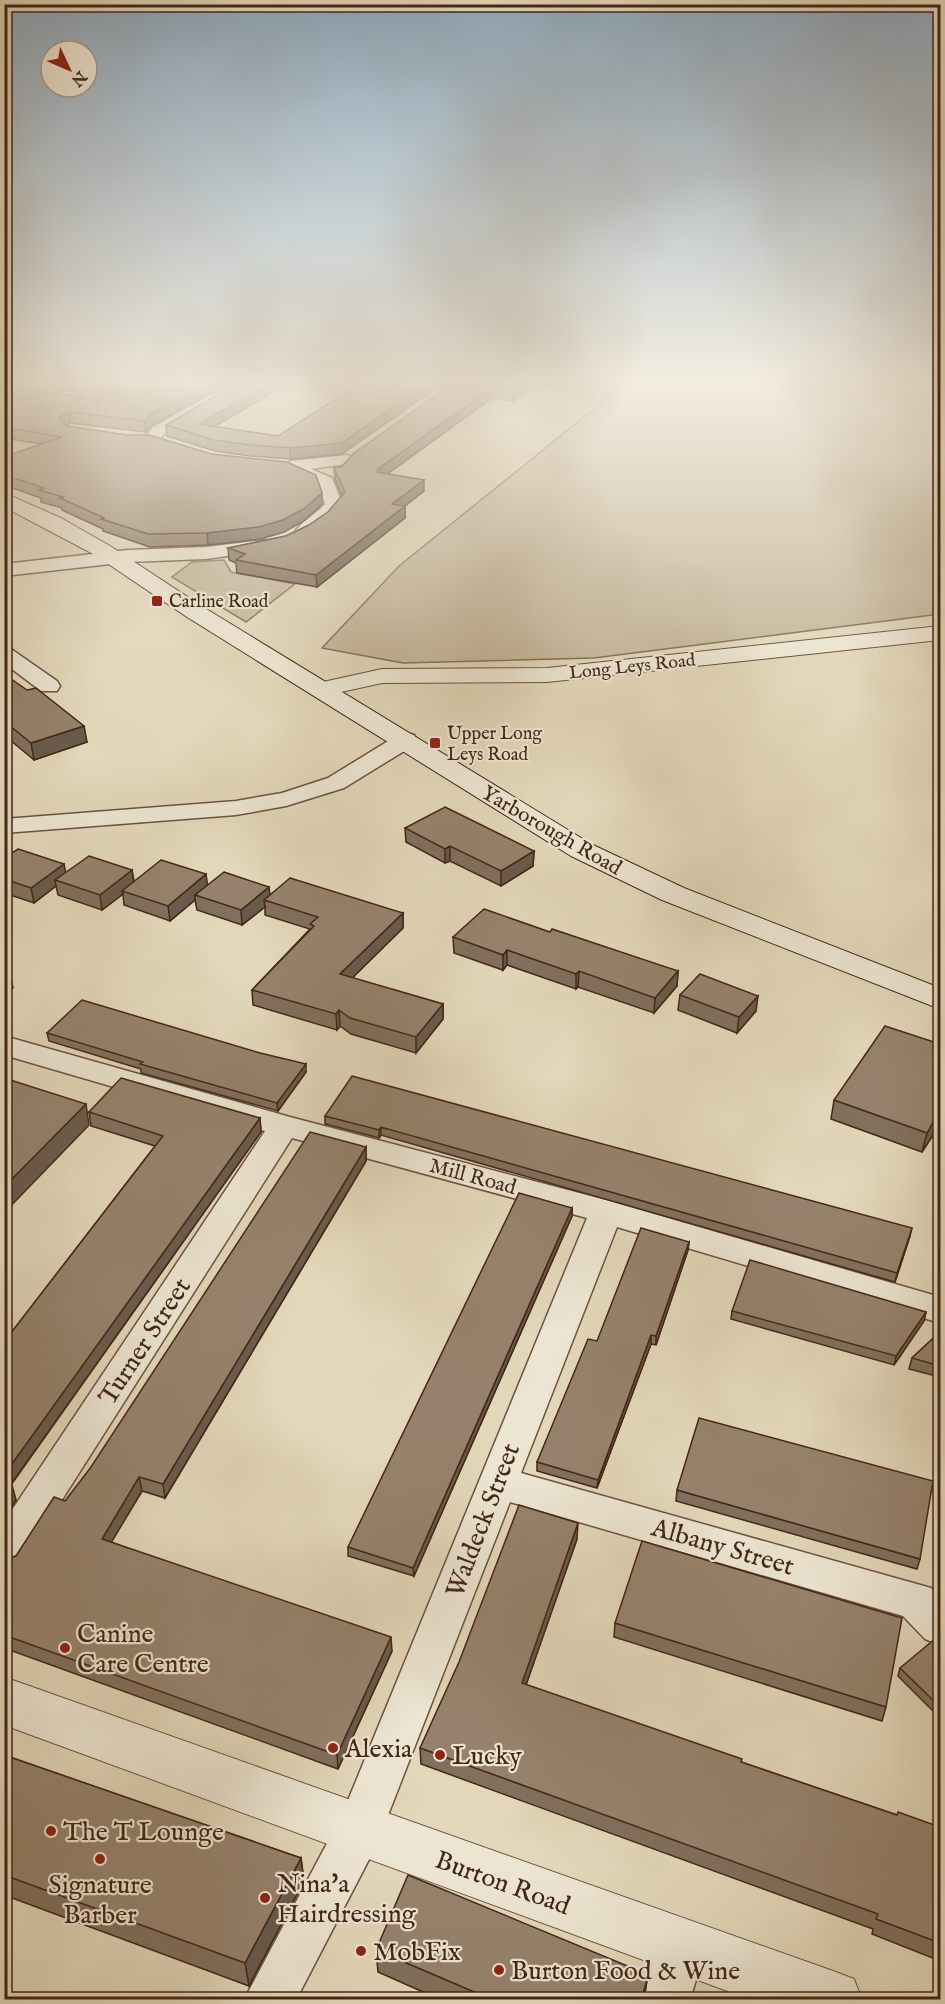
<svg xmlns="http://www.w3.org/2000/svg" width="945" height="2004" font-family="'IM FELL English',serif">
<rect width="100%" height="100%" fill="#e2d7b9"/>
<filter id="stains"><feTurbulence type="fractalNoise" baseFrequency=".00333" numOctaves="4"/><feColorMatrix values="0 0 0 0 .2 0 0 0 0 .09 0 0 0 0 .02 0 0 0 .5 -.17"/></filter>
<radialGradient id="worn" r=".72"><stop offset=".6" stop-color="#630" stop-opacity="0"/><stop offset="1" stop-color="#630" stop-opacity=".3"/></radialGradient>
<g fill="#c7b99e" stroke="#86705b" stroke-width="1.5">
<path d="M631,379H940V614L594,658L403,663L322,648L399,566Z"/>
<path d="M224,560L231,572L295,584L246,622L172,577L192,562Z"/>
</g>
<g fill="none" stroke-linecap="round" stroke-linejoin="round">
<g stroke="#6c5240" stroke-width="3">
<g id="minor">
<path d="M6,379H20L17,389L4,397Z"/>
<path d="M240,379H257L165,433L158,442L152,444L144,439L153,427Z"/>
<path d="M347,455L353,457L355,460L353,463L311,469L332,478L343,505C333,519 317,538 299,534L296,530C304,520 316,514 325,504L318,485L283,466L291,461Z"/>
<path d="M265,540L271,542L274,546L271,550L206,559L128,562L4,576V564L128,550L206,547Z"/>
<path d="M4,647L11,649L57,681L60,686L57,691H41L4,663Z"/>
<path d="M406,733L414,735L417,740L414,745L344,788L286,806L236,815L4,833V819L236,801L282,793L328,778L398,735Z"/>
<path d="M4,1036L290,1117L606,1200L940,1297V1323L617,1227L521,1473L931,1588L940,1598V1645L925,1639L903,1616L510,1502L376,1846L296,2000H244L342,1815L587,1218L292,1138L18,1569L4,1574V1522L265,1131L4,1055Z"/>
<path d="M681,1921L698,1929L706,1946L690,2000H640L664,1929Z"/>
</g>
</g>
<g stroke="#6c5240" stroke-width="2">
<g id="tertiary">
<path d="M940,626V640L547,682L382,683L323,696L314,694L311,689L314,684L382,669L547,668Z"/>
<path d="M4,1677L833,1971L854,1979L862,2000H752L4,1725Z"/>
</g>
</g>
<g stroke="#442618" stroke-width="2">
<path id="secondary" d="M4,493L61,518L110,546L203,607L591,844L684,888L940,988V1009L662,900L571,856L187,617L95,555L4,507Z"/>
</g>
<use href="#minor" fill="#ece5d2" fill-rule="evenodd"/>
<use href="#tertiary" fill="#ece5d2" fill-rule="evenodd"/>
<use href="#secondary" fill="#ece5d2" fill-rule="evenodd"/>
</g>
<g fill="#81705d" stroke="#442618" stroke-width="1.5">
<path d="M4,379H236L152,425L146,432L70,423L66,425L322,504L305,520L284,532L260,539L208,545L150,547L103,531V529L62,510V508L41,502V498L4,485V457L41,444L4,438V387L76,396L80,393L78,392L4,385Z"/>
<path d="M459,379H594L579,390L535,385L513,401L492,398L387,474L424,491L405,506V518L317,587L237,573L236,563L229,560L228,548L286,536L309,525L328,512L342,496L335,479L334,468L341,467Z"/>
<path d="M166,425L214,427L342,454L291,459L250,456L215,451L167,436Z"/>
<path d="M4,674L87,742L34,760L4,735Z"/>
<path d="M405,828L534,851L533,866L501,886L450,861L445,863L406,842Z"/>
<path d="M4,858L66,873L132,870L134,881L208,885L270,895L403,913V928L352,978L443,1004V1019L416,1053L351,1034L340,1026L337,1030L253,1005L252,990L310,929L265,915V907L242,925L197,910L195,900L170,921L124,905L123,894L102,910L58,895L56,886L34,903L4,893Z"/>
<path d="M550,932L678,971L677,986L654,1013L578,987L576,989L507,965L503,970L454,953L453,937Z"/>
<path d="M680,995L756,1011L737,1033L678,1010Z"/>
<path d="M47,1033L306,1072L278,1111L141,1073V1069L49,1041Z"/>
<path d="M940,1044V1138L933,1135L922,1152L831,1119L834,1100Z"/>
<path d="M89,1112L260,1118L261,1132L11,1485L16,1500L4,1518V1342L155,1146L91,1126Z"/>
<path d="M325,1116L910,1236L895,1282L381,1135L379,1138L325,1124Z"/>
<path d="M366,1147V1161L165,1498L142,1491L111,1542L392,1651L338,1769L4,1648V1560L16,1556L65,1501Z"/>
<path d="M572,1208V1216L414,1576L348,1556V1547Z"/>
<path d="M689,1242L688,1250L656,1345L651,1344L597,1488L537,1471V1462L597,1341Z"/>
<path d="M732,1311L926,1312L924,1321L894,1365L731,1319Z"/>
<path d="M940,1332V1377L909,1369L912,1358Z"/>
<path d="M677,1490L920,1559L917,1569L676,1501Z"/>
<path d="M577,1539L526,1685L741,1762L897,1815L940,1827V1961L872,1934L873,1929L421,1764L420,1748Z"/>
<path d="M615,1623L886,1707L882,1721L614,1637Z"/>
<path d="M940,1643V1718L898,1676L900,1668Z"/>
<path d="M4,1755L301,1858L304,1881L249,1986L4,1895Z"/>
<path d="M376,1950L647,1980L644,2000H441L378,1972Z"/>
</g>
<g fill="#695b4c" stroke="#442618" stroke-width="1.5">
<path d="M216,379H236L152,425L146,432L145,421L151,414Z"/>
<path d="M278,379H296L200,435L199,424Z"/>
<path d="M434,379H449L342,454L291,459L290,448Z"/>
<path d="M530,379H536L535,385L513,401L514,391Z"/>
<path d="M580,379H594L579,390V380Z"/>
<path d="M492,388V398L382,478L378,484V469Z"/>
<path d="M69,412L70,423L61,428L59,417Z"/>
<path d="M424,480V491L392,516V504Z"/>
<path d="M322,493V504L305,520L284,532L260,539L208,545L207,533Z"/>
<path d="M405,506V518L317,587L316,575Z"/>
<path d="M84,726L87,742L34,760L31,743Z"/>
<path d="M450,846V861L445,863V849Z"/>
<path d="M534,851L533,866L501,886V871Z"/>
<path d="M64,864L67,879L55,880L56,886L34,903L31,888Z"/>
<path d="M132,870L134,885L122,891L123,894L102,910L100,895Z"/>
<path d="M206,874L208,889L195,895V900L170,921L168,906Z"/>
<path d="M269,887L271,902L264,900L265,907L242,925L241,910Z"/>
<path d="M403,913V928L341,989L340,974Z"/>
<path d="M507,950V965L503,970V955Z"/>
<path d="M9,968L13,988L4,995V972Z"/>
<path d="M579,971L578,987L576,989V974Z"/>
<path d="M678,971L677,986L654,1013L655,998Z"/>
<path d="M758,996L756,1011L737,1033L739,1017Z"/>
<path d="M443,1004V1019L416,1053V1037Z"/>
<path d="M339,1010L340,1026L337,1030L336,1014Z"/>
<path d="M306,1064V1072L278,1111L277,1103Z"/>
<path d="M86,1104L89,1125L4,1213V1187Z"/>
<path d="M937,1115L933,1135L922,1152L927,1133Z"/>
<path d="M260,1118L261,1132L4,1494V1475Z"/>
<path d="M381,1127V1135L379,1138V1130Z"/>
<path d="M366,1147V1161L165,1498L163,1484Z"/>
<path d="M572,1208V1216L414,1576L413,1568Z"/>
<path d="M912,1228L910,1236L895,1282L897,1273Z"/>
<path d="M689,1242L688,1250L656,1345V1336Z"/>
<path d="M926,1312L924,1321L894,1365L896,1356Z"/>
<path d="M651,1335V1344L597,1488L598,1480Z"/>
<path d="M139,1477L142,1491L105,1553L102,1539Z"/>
<path d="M12,1485L16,1500L4,1518V1497Z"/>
<path d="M578,1523L577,1539L521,1699L522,1683Z"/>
<path d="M391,1637L392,1651L338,1769L337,1755Z"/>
<path d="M301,1858L304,1881L249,1986L245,1963Z"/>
<path d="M647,1980L644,2000H641Z"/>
</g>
<g fill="#96826c" stroke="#442618" stroke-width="1.5">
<path d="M49,379H216L151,414L145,421L69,412L59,417V421L68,426L127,435H149L212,454L287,462L316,475L322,493L305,508L283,520L259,527L207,533L148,534L101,519L104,518L60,498L63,497L39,490L44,488L4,475V457L62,437L4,427V387L76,396L87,388L77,381Z"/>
<path d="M244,379H278L199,424L278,436L367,379H434L342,443L290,448L249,445L214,440L166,425Z"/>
<path d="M459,379H530L514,391L492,388L378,469H381L377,472L424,480L392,504L405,506L316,575L236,560L245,554L228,548L286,536L309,525L328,512L345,492L334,468L341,467L354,453Z"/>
<path d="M4,674L27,690L36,688L84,726L31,743L4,721Z"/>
<path d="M445,807L534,851L501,871L450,846L445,849L405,828Z"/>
<path d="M18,849L64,864L31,888L4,879V858Z"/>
<path d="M89,856L132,870L100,895L55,880Z"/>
<path d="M161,860L206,874L168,906L122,891Z"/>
<path d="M224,872L269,887L241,910L195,895Z"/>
<path d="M290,878L403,913L340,974L443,1004L416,1037L350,1018L339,1010L336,1014L252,990L314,926L310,924L318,917L264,900Z"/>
<path d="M484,909L550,932L552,929L678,971L655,998L579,971L576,974L507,950L503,955L453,937Z"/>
<path d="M700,974L758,996L739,1017L680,995Z"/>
<path d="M82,1000L260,1053L306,1064L277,1103L140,1064L143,1062L47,1033Z"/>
<path d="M885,1026L940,1044V1117L937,1115L927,1133L834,1100Z"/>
<path d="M352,1076L912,1228L897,1273L381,1127L379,1130L325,1116Z"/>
<path d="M4,1078L86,1104L4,1187Z"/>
<path d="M121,1078L260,1118L4,1475V1342L163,1136L89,1112Z"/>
<path d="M310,1132L366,1147L163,1484L139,1477L102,1539L391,1637L337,1755L4,1635V1560L16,1556L54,1497L65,1501L91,1467Z"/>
<path d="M519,1193L572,1208L413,1568L348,1547Z"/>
<path d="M641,1228L689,1242L656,1336L651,1335L598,1480L537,1462L588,1339L597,1341Z"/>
<path d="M750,1260L926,1312L896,1356L732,1311Z"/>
<path d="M940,1332V1366L912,1358Z"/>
<path d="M699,1418L933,1481L920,1559L677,1490Z"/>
<path d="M4,1483L12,1485L4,1497Z"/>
<path d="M519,1505L578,1523L522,1683L742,1759L741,1762L897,1815L898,1812L940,1827V1943L876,1919L878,1914L420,1748L459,1662Z"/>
<path d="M642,1541L902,1618L886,1707L615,1623Z"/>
<path d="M936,1638L940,1643V1707L900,1668Z"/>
<path d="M4,1755L301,1858L245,1963L4,1875Z"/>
<path d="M408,1875L642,1972L641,1979L647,1980L641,2000H493L376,1950Z"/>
</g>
<linearGradient id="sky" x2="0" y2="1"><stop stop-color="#90aabf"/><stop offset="0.58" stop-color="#f2ede0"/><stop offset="1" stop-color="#f2ede0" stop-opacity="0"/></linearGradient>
<rect width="945" height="659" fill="url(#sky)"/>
<g fill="#8f2418" stroke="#ece5d2" stroke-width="2">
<rect x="151" y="595" width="12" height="12" rx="3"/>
<rect x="429" y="737" width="12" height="12" rx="3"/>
<circle cx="65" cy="1648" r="6"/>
<circle cx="333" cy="1748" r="6"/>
<circle cx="440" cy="1755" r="6"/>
<circle cx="51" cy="1831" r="6"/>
<circle cx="100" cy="1859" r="6"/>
<circle cx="265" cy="1898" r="6"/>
<circle cx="361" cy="1951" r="6"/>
<circle cx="499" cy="1970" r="6"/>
</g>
<g text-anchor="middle" stroke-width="4.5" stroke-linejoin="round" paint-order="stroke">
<g font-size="18" fill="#442618" stroke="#ece5d2" text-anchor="start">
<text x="169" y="607">Carline Road</text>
<text x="447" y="739">Upper Long<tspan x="447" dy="21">Leys Road</tspan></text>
</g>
<g font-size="18" fill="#442618" stroke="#ece5d2">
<text transform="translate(632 666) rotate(-6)" y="6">Long Leys Road</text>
</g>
<g font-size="21" fill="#442618" stroke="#ece5d2">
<text transform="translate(552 830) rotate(30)" y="7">Yarborough Road</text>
<text transform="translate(473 1176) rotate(15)" y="7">Mill Road</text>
</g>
<g font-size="26" fill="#442618" stroke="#ece5d2">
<text transform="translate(144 1341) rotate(-57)" y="9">Turner Street</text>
<text transform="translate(482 1520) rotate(-69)" y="9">Waldeck Street</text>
<text transform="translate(723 1546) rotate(16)" y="9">Albany Street</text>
<text transform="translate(503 1882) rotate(20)" y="9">Burton Road</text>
</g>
<g font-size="26" fill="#442618" stroke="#ece5d2" text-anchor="start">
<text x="77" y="1642">Canine<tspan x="77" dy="30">Care Centre</tspan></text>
<text x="345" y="1757">Alexia</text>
<text x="452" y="1764">Lucky</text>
<text x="63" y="1840">The T Lounge</text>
<text x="277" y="1892">Nina'a<tspan x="277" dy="30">Hairdressing</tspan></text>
<text x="100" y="1893" text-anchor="middle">Signature<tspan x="100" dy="30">Barber</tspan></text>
<text x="373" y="1960">MobFix</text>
<text x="511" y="1979">Burton Food &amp; Wine</text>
</g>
</g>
<rect width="945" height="2004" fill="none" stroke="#e2d7b9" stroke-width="24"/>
<rect x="6" y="6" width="933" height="1992" fill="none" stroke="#442618" stroke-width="3"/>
<rect x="12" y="12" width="921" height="1980" fill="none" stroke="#442618" stroke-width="1.5"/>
<g transform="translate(69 69) rotate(134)"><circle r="28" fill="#ece5d2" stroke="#a99988" stroke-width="1.5"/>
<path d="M0-4.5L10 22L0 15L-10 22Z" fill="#8f2418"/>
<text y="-9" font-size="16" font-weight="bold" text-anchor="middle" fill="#442618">N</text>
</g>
<rect width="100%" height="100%" filter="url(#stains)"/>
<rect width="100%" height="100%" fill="url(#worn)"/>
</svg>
